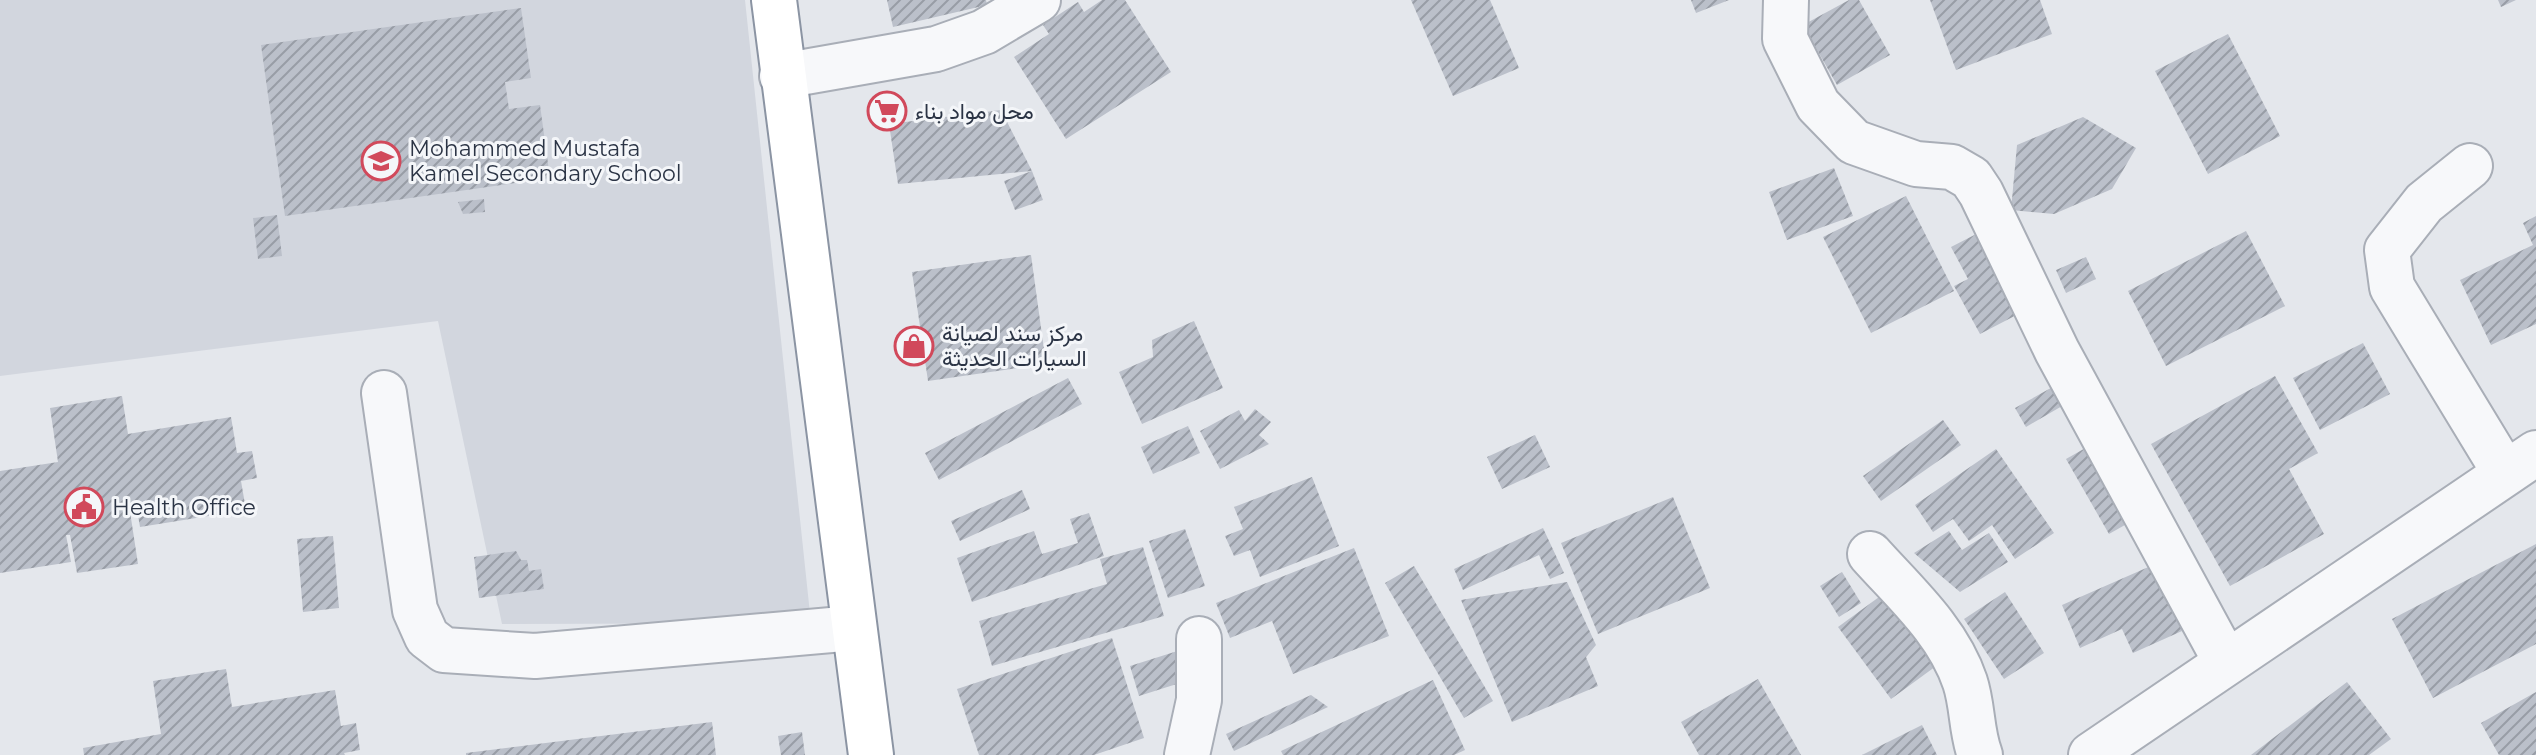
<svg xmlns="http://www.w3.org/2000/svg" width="2536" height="755" font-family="Montserrat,Vazirmatn,sans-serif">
<defs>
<pattern id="building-hatch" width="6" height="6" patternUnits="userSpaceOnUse" patternTransform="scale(2)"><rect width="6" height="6" fill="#bbc0ca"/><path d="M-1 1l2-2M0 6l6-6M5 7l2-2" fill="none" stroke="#989da6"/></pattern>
</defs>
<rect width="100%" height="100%" fill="#e4e7ec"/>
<path fill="#d2d6de" d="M0,0H745L811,623L502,624L438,321L0,376Z"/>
<g fill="url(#building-hatch)">
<path d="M887,0H986L987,5L893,27Z"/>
<path d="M1102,0H1125L1171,72L1066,139L1014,57L1049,34L1043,25L1078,2L1084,12Z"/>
<path d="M1411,0H1490L1519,68L1453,96Z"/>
<path d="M1691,0H1729L1696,13Z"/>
<path d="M1849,0H1859L1890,55L1837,85L1803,25Z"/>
<path d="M1930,0H2040L2052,34L1956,70Z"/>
<path d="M2498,0H2516L2501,7Z"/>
<path d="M521,8L531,78L505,82L509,109L540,105L550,178L285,216L261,45Z"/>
<path d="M2228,34L2280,136L2208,174L2155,71Z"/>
<path d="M1001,110L1032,171L898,184L889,124Z"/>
<path d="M2083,117L2136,148L2112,189L2054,214L2011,210L2017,145Z"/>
<path d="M1834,168L1853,216L1787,240L1769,192Z"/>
<path d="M1032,171L1043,200L1015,210L1004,181Z"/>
<path d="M1906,196L1954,291L1871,333L1823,237Z"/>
<path d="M484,199L485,212L463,214L458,202Z"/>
<path d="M277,215L282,256L258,259L253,218Z"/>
<path d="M2536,216V324L2491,345L2460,280L2533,245L2523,223Z"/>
<path d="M1986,229L2028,309L1980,334L1954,286L1968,279L1951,247Z"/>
<path d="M2246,231L2285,306L2166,366L2128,291Z"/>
<path d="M1031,255L1046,364L928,381L912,272Z"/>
<path d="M2086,257L2096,279L2066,293L2056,270Z"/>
<path d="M1194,321L1223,388L1142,424L1119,372L1153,357L1152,340Z"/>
<path d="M2363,343L2390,394L2320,430L2293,378Z"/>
<path d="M2275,376L2318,453L2289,469L2324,534L2230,586L2151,444Z"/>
<path d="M1068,378L1082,404L939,480L925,453Z"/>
<path d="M2058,384L2069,402L2026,427L2015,408Z"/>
<path d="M122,396L128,434L231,417L237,453L252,451L257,478L241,481L246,510L140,527L136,504L129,505L138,564L77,573L70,535H66L71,562L0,573V471L58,462L50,408Z"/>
<path d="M1255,409L1271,422L1259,435L1269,444L1220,469L1200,431L1239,410L1245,421Z"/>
<path d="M1943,420L1961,445L1881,501L1863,476Z"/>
<path d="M1188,426L1200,453L1153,474L1141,447Z"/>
<path d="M1535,435L1550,467L1502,489L1487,457Z"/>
<path d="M2096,442L2139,517L2109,534L2066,459Z"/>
<path d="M1996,449L2054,533L2015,559L1992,525L1969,541L1953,519L1933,532L1915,505Z"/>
<path d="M1312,477L1339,546L1260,577L1250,550L1234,556L1225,536L1243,529L1234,507Z"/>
<path d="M1022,490L1030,509L960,541L951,521Z"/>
<path d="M1673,497L1710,588L1598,634L1561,543Z"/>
<path d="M1089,513L1104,556L972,602L957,558L1034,531L1042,554L1078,543L1070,519Z"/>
<path d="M1543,528L1564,573L1550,579L1539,555L1463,590L1454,569Z"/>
<path d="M1185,529L1205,586L1168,598L1149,541Z"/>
<path d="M1949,531L1962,550L1989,533L2008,562L1960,592L1914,553Z"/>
<path d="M333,536L339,608L303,612L297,539Z"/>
<path d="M2536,544V644L2433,698L2392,619Z"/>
<path d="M1143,547L1164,616L992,666L979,621L1107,584L1100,559Z"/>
<path d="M1354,548L1389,636L1293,674L1272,621L1230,638L1216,603Z"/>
<path d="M516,551L521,560H527L529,571L541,569L544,589L479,598L474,557Z"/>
<path d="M2153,565L2182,631L2133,653L2122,629L2080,648L2062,605Z"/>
<path d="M1414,566L1493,701L1464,718L1385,583Z"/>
<path d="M1842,572L1861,603L1839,617L1820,586Z"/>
<path d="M1567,582L1596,645L1586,657L1598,686L1512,722L1461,600Z"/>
<path d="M1890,589L1943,661L1891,699L1838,627Z"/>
<path d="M2005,592L2044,653L2004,679L1964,619Z"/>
<path d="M1112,638L1144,738L1094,755H979L957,689Z"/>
<path d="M1187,648L1183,682L1139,696L1130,666Z"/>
<path d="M226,669L232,707L335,690L341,726L356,723L360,750L344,753L345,755H84L83,748L161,734L153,681Z"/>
<path d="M1758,679L1801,755H1699L1681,722Z"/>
<path d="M1433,680L1465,750L1454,755H1283L1281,751Z"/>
<path d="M2347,682L2391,739L2369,755H2251Z"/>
<path d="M2536,692V755H2499L2481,723Z"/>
<path d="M1311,695L1328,707L1234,751L1226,734Z"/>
<path d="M712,722L716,755H466V753Z"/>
<path d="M1922,725L1937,755H1862Z"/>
<path d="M802,732L805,755H781L778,736Z"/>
</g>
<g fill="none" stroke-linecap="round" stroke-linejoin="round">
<g stroke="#a9aeb7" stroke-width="48">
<g id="minor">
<path d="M1786,0L1785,39L1818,105L1854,142L1916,164L1952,167L1971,178L1981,193L2057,351L2226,662"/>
<path d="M782,76L936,49L984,32L1038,0"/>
<path d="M2470,166L2424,203L2387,250L2392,287L2505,473"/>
<path d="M384,393L415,610L427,637L444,650L535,656L854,628"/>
<path d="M1870,554C1905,593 1948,631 1965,682C1973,706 1971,732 1980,755"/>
<path d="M1187,755L1199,700V639"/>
<path d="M2091,755L2536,453"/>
</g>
</g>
<g stroke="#8b94a3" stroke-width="48">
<path id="highway" d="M774,0L871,755"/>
</g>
<use href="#minor" stroke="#f7f8fa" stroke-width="44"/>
<use href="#highway" stroke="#fff" stroke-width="44"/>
</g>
<defs>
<g id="supermarket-ring" transform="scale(2)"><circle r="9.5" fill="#f4f6f9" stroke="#d1495b" stroke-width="1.5"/><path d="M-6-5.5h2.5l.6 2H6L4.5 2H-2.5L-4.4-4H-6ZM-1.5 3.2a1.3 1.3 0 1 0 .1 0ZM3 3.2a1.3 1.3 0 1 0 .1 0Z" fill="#d1495b"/></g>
<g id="school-ring" transform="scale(2)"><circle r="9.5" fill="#f4f6f9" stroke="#d1495b" stroke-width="1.5"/><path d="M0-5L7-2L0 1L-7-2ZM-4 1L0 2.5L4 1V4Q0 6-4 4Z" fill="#d1495b"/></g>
<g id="shop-ring" transform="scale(2)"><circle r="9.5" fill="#f4f6f9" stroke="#d1495b" stroke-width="1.5"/><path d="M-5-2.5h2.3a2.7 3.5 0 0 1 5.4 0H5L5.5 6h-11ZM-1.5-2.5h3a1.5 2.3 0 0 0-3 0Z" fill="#d1495b"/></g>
<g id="civic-ring" transform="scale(2)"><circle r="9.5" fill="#f4f6f9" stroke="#d1495b" stroke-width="1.5"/><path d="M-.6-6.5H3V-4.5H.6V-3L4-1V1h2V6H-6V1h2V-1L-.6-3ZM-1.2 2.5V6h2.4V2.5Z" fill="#d1495b"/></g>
</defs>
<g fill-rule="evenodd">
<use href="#supermarket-ring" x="887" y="111"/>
<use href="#school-ring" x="381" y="161"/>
<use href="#shop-ring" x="914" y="346"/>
<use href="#civic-ring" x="84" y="507"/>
</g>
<g text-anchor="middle" stroke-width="6" stroke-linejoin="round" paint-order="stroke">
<g font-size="22" fill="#2b3445" stroke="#f4f6f9" text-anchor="start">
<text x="915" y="119">محل مواد بناء</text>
<text x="409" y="156">Mohammed Mustafa<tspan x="409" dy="25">Kamel Secondary School</tspan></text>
<text x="942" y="341">مركز سند لصيانة<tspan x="942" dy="25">السيارات الحديثة</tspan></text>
<text x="112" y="515">Health Office</text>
</g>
</g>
</svg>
